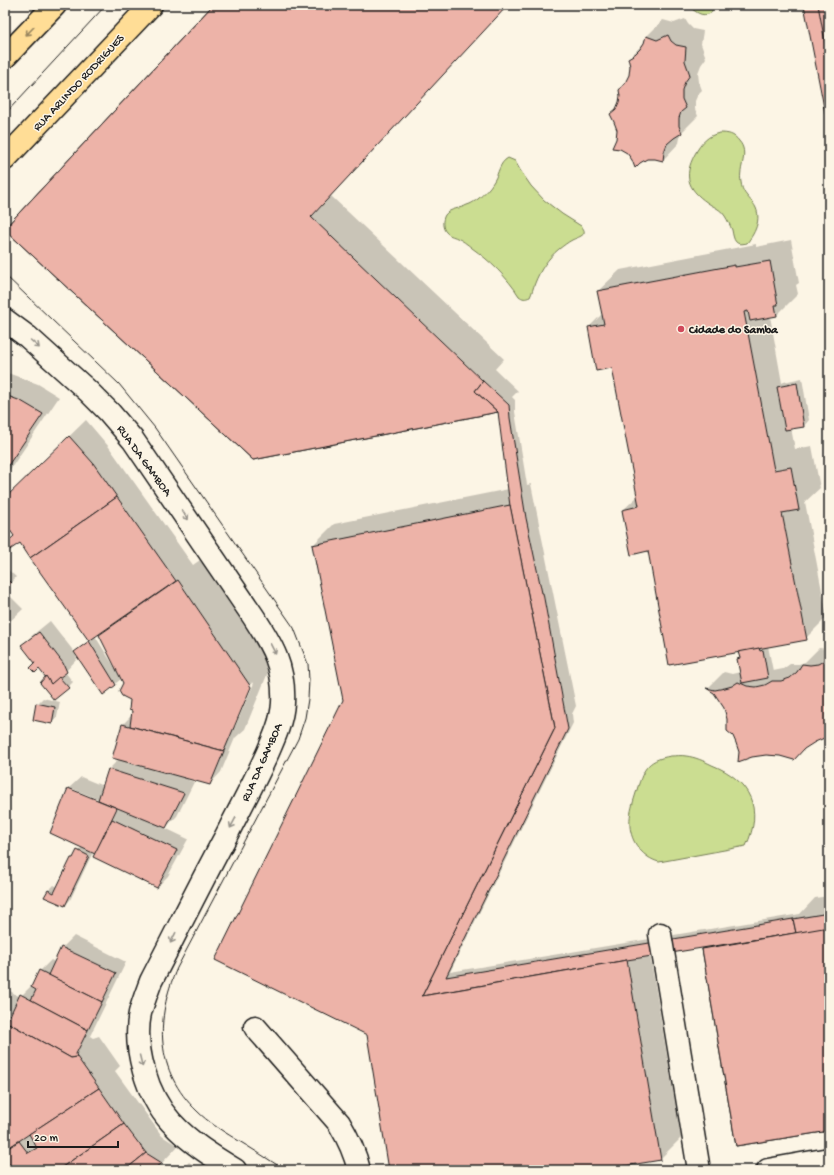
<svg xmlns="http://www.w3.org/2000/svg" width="834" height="1175" font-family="'Gochi Hand',sans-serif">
<rect width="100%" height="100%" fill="#fcf5e5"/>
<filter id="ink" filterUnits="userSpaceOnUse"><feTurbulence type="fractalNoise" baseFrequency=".025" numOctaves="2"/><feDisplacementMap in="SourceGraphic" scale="8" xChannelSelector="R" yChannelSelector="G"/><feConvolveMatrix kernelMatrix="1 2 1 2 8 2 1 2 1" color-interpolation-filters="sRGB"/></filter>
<g filter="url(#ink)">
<g fill="#cbdd91" stroke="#747c56">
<path d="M687,5H714L711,13C701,18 695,11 687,5Z"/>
<path d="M720,133C728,133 734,134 739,141C750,153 738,168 741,182C742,192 747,196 753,203C763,216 756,232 747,243C735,246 734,241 732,230C730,225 728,221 725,216C722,211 717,208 711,205C689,191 682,178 695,154C701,143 708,135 720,133Z"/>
<path d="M508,158L515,161L520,170L531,186L544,200L562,214L581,226C590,235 578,237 572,240C568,242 563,246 559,249C548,258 540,270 535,283C533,288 532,293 530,297C525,299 523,299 519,296C508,278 489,260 472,248C467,244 462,240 457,238C453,236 449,236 446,232C442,228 442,220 445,215C450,208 460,209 467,205C471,204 475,201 478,199C484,194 490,188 494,181C499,173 499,163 508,158Z"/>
<path d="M671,756C676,756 681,755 686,756C695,757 704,761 712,765C750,780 764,809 746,846L659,862C655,861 651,859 648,857C642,853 637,847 634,841C626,824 631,809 636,793C643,771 645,760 671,756Z"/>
</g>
<g fill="#0003" fill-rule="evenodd">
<path d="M214,5H508L331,196L504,359L495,369L518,391L512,397L515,400V412L527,485L531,484L576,706L572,714L573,723L450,972L800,914L815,898L829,896V1130L704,949L706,946L650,955L681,1138L660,1159L594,1170H390L344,700L313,545L334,524L509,489L499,412L253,459Z"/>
<path d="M685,19L688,24L693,29L703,31L701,44L706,58L701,65L698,73L699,82L702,90L698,94L695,101V109L698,116L681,133L679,143L663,160L655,158L633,160L617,140L618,107L630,75L631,66L629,58L645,42L646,37L663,20L674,23Z"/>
<path d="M791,240L799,283L796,285L798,294L777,315L770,316L782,383L784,382L802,378L809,420L804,426L791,428L795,449L812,446L820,488L805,502L827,617L806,638L768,646L773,671L783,669L790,664H799L805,662L819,648L829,649V735L780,755L740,752L728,719L725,708L714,692L708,688L724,672L732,674L740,672L738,659L741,657L740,653L648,550L623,510L638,496L613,367L589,327L603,313L598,291L620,270L756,244V247Z"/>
<path d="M5,372L38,384L59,397L5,477Z"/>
<path d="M86,420L109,447L193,565L200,560L271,665L245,729L235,738L221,772L210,784L188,778V780L194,782L177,816L165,828L188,839L168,876L157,887L93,852L70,900L65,905L48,891L54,885L58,887L72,858L82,847L52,832L69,788L81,777L103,786L109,769L119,759L114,757L123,724L132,715L133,710L131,699L121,679L103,694L75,653L77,659L65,672L73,682L68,687L47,676L23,645L34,634L50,621L75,653L90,640L20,542L5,552V545L15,535L5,521V499ZM104,630L105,631L100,635L116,667L115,668L95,636ZM252,682L254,683L235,727H233ZM73,789L103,801L102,803L73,791Z"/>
<path d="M5,567L16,577L5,589Z"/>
<path d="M5,591L23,609L5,626Z"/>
<path d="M43,698L60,702L57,717L52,723L37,704Z"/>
<path d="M74,936L126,962L90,1036L93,1038L99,1036L120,1066L115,1071L162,1136L178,1146L162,1163L152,1170H9L12,1167L5,1157V988L20,997L33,984H34L40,971L51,960L55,962L62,948Z"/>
<path d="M189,1162L201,1170H181Z"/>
<path d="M5,1165L9,1170H5Z"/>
</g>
<g fill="#edb3a8" stroke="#1c1c1c">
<path d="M213,5H489L290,219L498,412L253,460L5,230V228Z"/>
<path d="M213,5H508L311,217L483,381L475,391L498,412L253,460L5,230V228Z"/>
<path d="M804,5H829V133Z"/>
<path d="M818,5H829V63Z"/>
<path d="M668,35L671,41L676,45L686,47L685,61L690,75L685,82L682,90V99L686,108L681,112L679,118V126L682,133L674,138L667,144L664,152L663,161L655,159H647L640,163L635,168L632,160L627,153L620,149L612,148L616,139L617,130L614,122L610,114L616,109L619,102L620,96L619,90L625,83L629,75L630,66L628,58L635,54L640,49L644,43L646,36L657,40Z"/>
<path d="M770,261L777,300L778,305H775L777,316L750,321L748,311L744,312L774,470L791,467L799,510L782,513L807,640L669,665L648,551L631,555L624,521L622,510L639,506L612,368L596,371L588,327L604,324L597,291L735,265V267Z"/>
<path d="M483,381L509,405L510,418L526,518L542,593H543L568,729L446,977L793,919L796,933L627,960L422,996L555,728L510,506L498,412L475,391Z"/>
<path d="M797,383L804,427L785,430L777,387Z"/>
<path d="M5,395L21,401L43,414L5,470Z"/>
<path d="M69,436L93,463L117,497L30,558L20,543L5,553V544L14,536L5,523V498Z"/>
<path d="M117,497L176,581L89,641L30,558Z"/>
<path d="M510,505L555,728L422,996L627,960L661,1160L600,1170H389L367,1035L215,960L343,700L312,545Z"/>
<path d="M5,578L11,583L5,590Z"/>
<path d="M178,580L251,687L224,751L130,726L132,711L129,710L130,700L122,696L119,691L123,683L99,635Z"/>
<path d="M39,632L63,663L67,672L51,684L39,669L35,673L30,668L35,663L21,645Z"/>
<path d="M89,641L116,685L103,695L74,652Z"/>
<path d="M759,648L760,651L763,650L768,678L742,683L737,659L740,658L738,652Z"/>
<path d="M829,658L827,680L829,690V736L815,742L804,749L794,760L780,756L766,755L752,757L738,762L739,752L736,743L733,736L727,731V719L724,708L714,693L706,688L715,690L725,688L732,686L738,682L747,686L756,687L765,685L772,681H781L790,678L797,672L802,664L810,665L818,664Z"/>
<path d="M46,676L51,684L59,677L69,688L54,700L40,683Z"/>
<path d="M36,703L55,707L52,724L33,720Z"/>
<path d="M122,724L224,751L210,785L112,758Z"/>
<path d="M108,769L184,793L166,828L98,800Z"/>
<path d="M68,788L117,808L95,854L50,833Z"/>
<path d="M112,819L177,850L157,888L93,857Z"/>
<path d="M77,850L89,856L65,906L44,897L48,890L54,893L71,858H73Z"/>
<path d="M829,913V1131L736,1146L702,949L796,933L793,919Z"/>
<path d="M829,927V1131L736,1146L702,949Z"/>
<path d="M61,947L116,973L102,1002L48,975Z"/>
<path d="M39,970L102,1002L88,1030L31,1000L36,990L31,987Z"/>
<path d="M20,994L88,1030L76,1054L77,1057L71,1058L7,1022Z"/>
<path d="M5,1021L71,1058L77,1057L99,1088L5,1150Z"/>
<path d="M99,1088L124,1124L58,1170H10L12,1169L5,1159V1150L19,1141L28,1153L37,1148L29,1134Z"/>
<path d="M124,1124L146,1153L125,1170H58Z"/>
<path d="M146,1153L162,1163L154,1170H125Z"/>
</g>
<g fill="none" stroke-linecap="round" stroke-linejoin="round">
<g stroke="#1c1c1c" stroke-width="25">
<g id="minor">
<path d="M5,320L28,337L88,391L109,412L133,440L253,616C272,645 285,667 283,703C282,720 275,736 268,752C255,781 240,808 226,836C200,884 176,933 151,981C147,992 143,1002 140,1013C133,1048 147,1096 171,1122C189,1142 212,1156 235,1170"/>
<path d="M660,934L699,1170"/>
<path d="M255,1027L339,1123C348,1138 355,1153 359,1170"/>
<path d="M768,1170L829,1159"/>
</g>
</g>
<g stroke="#1c1c1c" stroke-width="25">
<g id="major">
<path d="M5,57L55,5"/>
<path d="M5,159L151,5"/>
</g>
</g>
<use href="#minor" stroke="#fcf5e5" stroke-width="22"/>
<use href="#major" stroke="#ffdd96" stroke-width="22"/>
<g stroke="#1c1c1c" stroke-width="1">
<path d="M5,114L106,5"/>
<path d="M5,275L119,384L155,428L294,628L308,664L309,680L308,699L305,718L298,739L177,968C155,1019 155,1071 197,1111C208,1122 221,1130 234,1138C251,1148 268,1159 285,1170"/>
</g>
</g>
<defs><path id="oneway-shaft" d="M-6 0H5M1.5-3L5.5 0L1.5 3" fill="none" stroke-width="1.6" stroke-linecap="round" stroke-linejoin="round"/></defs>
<use stroke="#99865f" href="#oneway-shaft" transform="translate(30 31) rotate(134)"/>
<g stroke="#97938b">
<use href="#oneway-shaft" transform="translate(35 344) rotate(42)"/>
<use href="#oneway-shaft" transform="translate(185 515) rotate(56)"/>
<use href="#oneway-shaft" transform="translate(273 649) rotate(63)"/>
<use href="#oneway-shaft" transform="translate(233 823) rotate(118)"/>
<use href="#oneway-shaft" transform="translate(173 938) rotate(117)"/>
<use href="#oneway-shaft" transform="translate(141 1061) rotate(76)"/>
</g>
</g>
<circle fill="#d1495b" stroke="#fcf5e5" stroke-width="1.5" cx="681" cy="329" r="4"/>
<g text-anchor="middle" stroke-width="3" stroke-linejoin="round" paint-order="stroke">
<g font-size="12" fill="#1c1c1c" stroke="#fcf5e5">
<text transform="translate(78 82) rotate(-47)" y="4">RUA ARLINDO RODRIGUES</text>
<text transform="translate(145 460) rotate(54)" y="4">RUA DA GAMBOA</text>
<text transform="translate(261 762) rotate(-66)" y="4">RUA DA GAMBOA</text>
</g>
<g font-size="12" font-weight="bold" fill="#1c1c1c" stroke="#fcf5e5" text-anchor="start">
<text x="689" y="333">Cidade do Samba</text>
</g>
</g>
<rect width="834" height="1175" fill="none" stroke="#fcf5e5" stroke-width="20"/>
<rect x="10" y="10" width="814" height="1155" fill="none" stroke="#1c1c1c" stroke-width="1.5" filter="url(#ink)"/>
<path d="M28 1141v6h90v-6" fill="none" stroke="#1c1c1c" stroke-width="2"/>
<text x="34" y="1141" font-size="12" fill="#1c1c1c" stroke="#fcf5e5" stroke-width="3" paint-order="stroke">20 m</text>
</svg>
